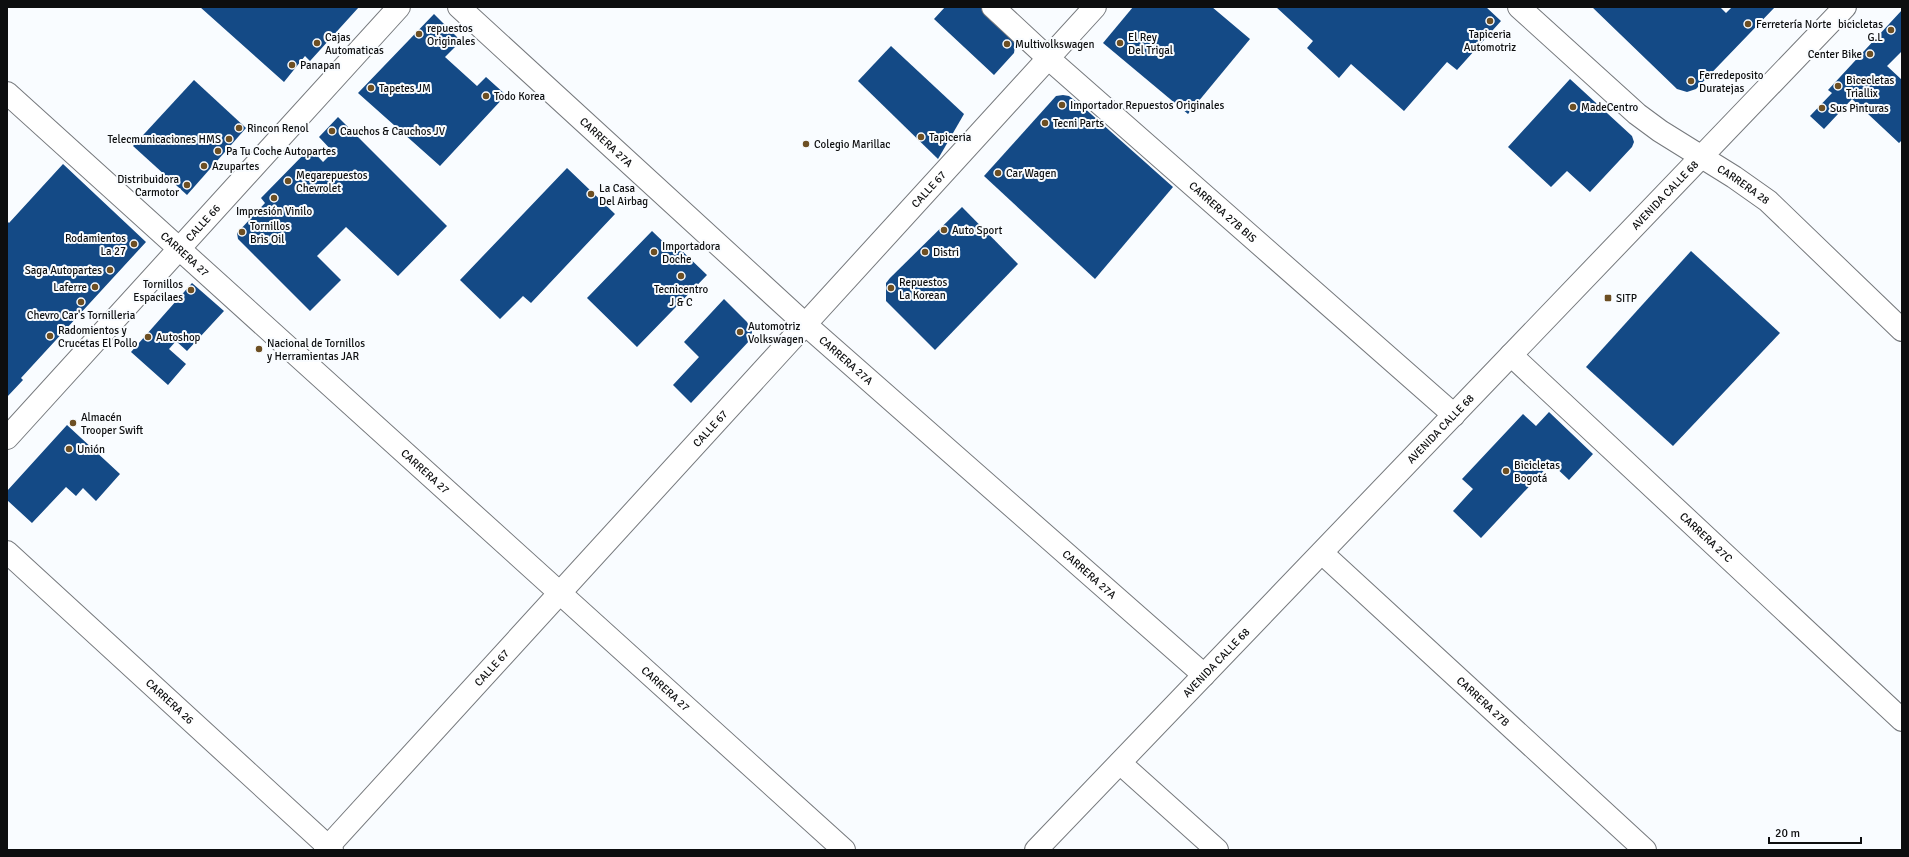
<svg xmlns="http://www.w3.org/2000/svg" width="1909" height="857" font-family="Signika,sans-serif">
<rect width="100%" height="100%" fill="#f9fcff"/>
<g fill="#144a86">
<path d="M200,7H359L310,61L305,56L284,82Z"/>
<path d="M945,7H983L992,15L989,19L1013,40L1015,46L1014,53L994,75L934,19Z"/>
<path d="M1133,7H1212L1250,39L1188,114L1103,43Z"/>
<path d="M1276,7H1486L1501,21L1457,70L1447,62L1404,111L1351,64L1339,78L1307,48L1313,41Z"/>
<path d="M1592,7H1720L1726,13L1732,7H1775L1696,89L1687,92L1677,89Z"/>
<path d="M1902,10V51L1887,66L1902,80V140L1899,143L1852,99L1824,129L1810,116L1832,93L1828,90Z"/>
<path d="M434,14L461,41L445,57L477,86L486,77L506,95L440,166L358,93Z"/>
<path d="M891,46L964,114L938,159L858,81Z"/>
<path d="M1570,79L1632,136L1634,142L1632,147L1590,192L1567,171L1551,187L1508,147Z"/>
<path d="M194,80L246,128L187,195L133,146Z"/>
<path d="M1063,95L1069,96L1082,106L1173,187L1095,279L984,176L1056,96Z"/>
<path d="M338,117L447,226L398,276L346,227L317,256L341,280L310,311L238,239L237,233L265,203L261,198L310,148L323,162L333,152L319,137Z"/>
<path d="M63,164L146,242L21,378L23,380L7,397V221L9,223Z"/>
<path d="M567,168L615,214L531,303L523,296L500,319L460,280Z"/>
<path d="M962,207L1018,264L935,350L886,301V283L890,278Z"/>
<path d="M652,231L676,254L680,249L707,275L637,347L587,298Z"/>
<path d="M1691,251L1780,333L1673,446L1586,367Z"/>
<path d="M192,283L224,311L187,351L176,341L169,349L186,364L168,385L131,352Z"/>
<path d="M724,299L747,322L752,332L751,339L691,403L673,385L699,357L684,342Z"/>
<path d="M1549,412L1593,454L1569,480L1551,463L1481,538L1453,511L1473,489L1462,479L1523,414L1536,426Z"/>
<path d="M67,425L120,474L96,501L83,488L76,496L66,487L32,523L7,500V491Z"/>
</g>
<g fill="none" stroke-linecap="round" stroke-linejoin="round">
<g stroke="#76797d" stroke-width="24">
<g id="minor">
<path id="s1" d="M459,7L805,324L1204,675"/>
<path id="s2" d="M993,7L1048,58L1454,415"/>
<path id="s3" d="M1519,7L1637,114L1660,131L1734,177L1768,201L1902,330"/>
<path id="s4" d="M7,93L844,850"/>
<path id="s5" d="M1511,355L1902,720"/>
<path id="s6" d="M7,552L332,850"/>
<path id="s7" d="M1322,553L1645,850"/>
<path d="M1120,763L1217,850"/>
<path id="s8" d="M325,850L1095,7"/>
</g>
</g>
<g stroke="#76797d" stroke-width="24">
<g id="major">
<path id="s9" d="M7,438L399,7"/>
<path id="s10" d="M1036,850L1845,7"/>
</g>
</g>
<use href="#minor" stroke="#fff" stroke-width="22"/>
<use href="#major" stroke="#fff" stroke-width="22"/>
</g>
<g fill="#6d4f23" stroke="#f9fcff" stroke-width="1.5">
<circle cx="1490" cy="21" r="4"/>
<circle cx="1748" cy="24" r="4"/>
<circle cx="1891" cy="30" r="4"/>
<circle cx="419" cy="34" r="4"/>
<circle cx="317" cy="43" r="4"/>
<circle cx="1120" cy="43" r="4"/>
<circle cx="1007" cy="44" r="4"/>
<circle cx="1870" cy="54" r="4"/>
<circle cx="292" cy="65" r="4"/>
<circle cx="1691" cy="81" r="4"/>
<circle cx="1838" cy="86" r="4"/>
<circle cx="371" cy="88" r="4"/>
<circle cx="486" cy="96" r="4"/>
<circle cx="1062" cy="105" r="4"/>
<circle cx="1573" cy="107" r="4"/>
<circle cx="1822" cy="108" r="4"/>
<circle cx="1045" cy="123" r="4"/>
<circle cx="239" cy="128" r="4"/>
<circle cx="332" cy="131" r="4"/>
<circle cx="921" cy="137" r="4"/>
<circle cx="229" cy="139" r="4"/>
<circle cx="806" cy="144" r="4"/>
<circle cx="218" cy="151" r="4"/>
<circle cx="204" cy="166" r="4"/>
<circle cx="998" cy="173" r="4"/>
<circle cx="288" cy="181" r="4"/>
<circle cx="187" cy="185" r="4"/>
<circle cx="591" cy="194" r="4"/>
<circle cx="274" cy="198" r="4"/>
<circle cx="944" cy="230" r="4"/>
<circle cx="242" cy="232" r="4"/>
<circle cx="134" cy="244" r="4"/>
<circle cx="654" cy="252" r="4"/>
<circle cx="925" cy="252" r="4"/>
<circle cx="110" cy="270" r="4"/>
<circle cx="681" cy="276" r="4"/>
<circle cx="95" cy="287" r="4"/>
<circle cx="891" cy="288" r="4"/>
<circle cx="191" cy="290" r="4"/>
<rect x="1604" y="294" width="8" height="8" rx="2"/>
<circle cx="81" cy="302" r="4"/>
<circle cx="740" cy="332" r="4"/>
<circle cx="50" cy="336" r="4"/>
<circle cx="148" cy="337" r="4"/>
<circle cx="259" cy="349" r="4"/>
<circle cx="73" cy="423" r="4"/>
<circle cx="69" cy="449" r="4"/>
<circle cx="1506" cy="471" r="4"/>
</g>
<g text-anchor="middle" stroke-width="4" stroke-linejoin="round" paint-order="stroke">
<g font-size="11" fill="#0d0e0f" stroke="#f9fcff" text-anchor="start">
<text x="1756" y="28">Ferretería Norte</text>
<text x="1883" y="28" text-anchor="end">bicicletas<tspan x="1883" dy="13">G.L</tspan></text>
<text x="427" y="32">repuestos<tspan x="427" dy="13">Originales</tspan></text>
<text x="1490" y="38" text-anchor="middle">Tapiceria<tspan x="1490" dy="13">Automotriz</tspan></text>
<text x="325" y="41">Cajas<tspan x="325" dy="13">Automaticas</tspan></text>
<text x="1128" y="41">El Rey<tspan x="1128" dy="13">Del Trigal</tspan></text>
<text x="1015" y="48">Multivolkswagen</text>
<text x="1862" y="58" text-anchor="end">Center Bike</text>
<text x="300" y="69">Panapan</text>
<text x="1699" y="79">Ferredeposito<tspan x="1699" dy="13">Duratejas</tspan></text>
<text x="1846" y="84">Bicecletas<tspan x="1846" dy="13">Triallix</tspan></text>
<text x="379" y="92">Tapetes JM</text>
<text x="494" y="100">Todo Korea</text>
<text x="1070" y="109">Importador Repuestos Originales</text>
<text x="1581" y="111">MadeCentro</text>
<text x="1830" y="112">Sus Pinturas</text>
<text x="1053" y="127">Tecni Parts</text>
<text x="247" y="132">Rincon Renol</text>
<text x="340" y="135">Cauchos &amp; Cauchos JV</text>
<text x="929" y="141">Tapiceria</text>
<text x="221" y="143" text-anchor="end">Telecmunicaciones HMS</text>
<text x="814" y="148">Colegio Marillac</text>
<text x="226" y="155">Pa Tu Coche Autopartes</text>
<text x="212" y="170">Azupartes</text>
<text x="1006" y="177">Car Wagen</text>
<text x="296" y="179">Megarepuestos<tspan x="296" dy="13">Chevrolet</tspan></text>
<text x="179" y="183" text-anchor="end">Distribuidora<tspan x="179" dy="13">Carmotor</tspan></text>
<text x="599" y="192">La Casa<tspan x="599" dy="13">Del Airbag</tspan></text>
<text x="274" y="215" text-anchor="middle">Impresión Vinilo</text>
<text x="250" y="230">Tornillos<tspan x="250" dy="13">Bris Oil</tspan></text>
<text x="952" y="234">Auto Sport</text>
<text x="126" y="242" text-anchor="end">Rodamientos<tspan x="126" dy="13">La 27</tspan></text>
<text x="662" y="250">Importadora<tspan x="662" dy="13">Doche</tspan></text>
<text x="933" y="256">Distri</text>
<text x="102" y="274" text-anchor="end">Saga Autopartes</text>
<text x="899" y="286">Repuestos<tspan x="899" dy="13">La Korean</tspan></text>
<text x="183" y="288" text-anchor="end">Tornillos<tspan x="183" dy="13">Espacilaes</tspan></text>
<text x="87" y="291" text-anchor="end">Laferre</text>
<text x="681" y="293" text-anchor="middle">Tecnicentro<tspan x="681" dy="13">J &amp; C</tspan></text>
<text x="1616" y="302">SITP</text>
<text x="81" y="319" text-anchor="middle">Chevro Car's Tornilleria</text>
<text x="748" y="330">Automotriz<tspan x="748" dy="13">Volkswagen</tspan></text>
<text x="58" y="334">Radomientos y<tspan x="58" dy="13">Crucetas El Pollo</tspan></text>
<text x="156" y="341">Autoshop</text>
<text x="267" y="347">Nacional de Tornillos<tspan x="267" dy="13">y Herramientas JAR</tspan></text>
<text x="81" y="421">Almacén<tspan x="81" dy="13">Trooper Swift</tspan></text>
<text x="77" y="453">Unión</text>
<text x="1514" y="469">Bicicletas<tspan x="1514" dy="13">Bogotá</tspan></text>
</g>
<g font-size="11" fill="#0d0e0f" stroke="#f9fcff">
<text dy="4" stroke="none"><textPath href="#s1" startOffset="200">CARRERA 27A</textPath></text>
<text dy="4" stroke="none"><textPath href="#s3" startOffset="287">CARRERA 28</textPath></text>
<text dy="4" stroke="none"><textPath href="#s8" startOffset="895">CALLE 67</textPath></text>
<text dy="4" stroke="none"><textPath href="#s10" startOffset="908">AVENIDA CALLE 68</textPath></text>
<text dy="4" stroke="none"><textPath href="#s2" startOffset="308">CARRERA 27B BIS</textPath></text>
<text dy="4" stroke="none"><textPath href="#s9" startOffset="291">CALLE 66</textPath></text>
<text dy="4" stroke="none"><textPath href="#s4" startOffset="240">CARRERA 27</textPath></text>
<text dy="4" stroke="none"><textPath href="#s1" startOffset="524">CARRERA 27A</textPath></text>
<text dy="4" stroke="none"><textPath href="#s8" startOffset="571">CALLE 67</textPath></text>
<text dy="4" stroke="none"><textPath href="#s10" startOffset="584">AVENIDA CALLE 68</textPath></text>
<text dy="4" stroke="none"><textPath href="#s4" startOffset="564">CARRERA 27</textPath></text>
<text dy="4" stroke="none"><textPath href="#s5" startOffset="267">CARRERA 27C</textPath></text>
<text dy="4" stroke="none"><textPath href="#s1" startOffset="848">CARRERA 27A</textPath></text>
<text dy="4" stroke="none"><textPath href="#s10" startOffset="260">AVENIDA CALLE 68</textPath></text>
<text dy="4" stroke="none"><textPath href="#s8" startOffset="247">CALLE 67</textPath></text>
<text dy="4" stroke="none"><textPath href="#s4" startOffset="888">CARRERA 27</textPath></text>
<text dy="4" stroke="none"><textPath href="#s6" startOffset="221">CARRERA 26</textPath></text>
<text dy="4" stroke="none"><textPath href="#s7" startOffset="219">CARRERA 27B</textPath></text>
</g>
</g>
<rect width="1909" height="857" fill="none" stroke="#0d0e0f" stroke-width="16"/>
<path d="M1769 837v6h92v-6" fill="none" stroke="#0d0e0f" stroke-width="2"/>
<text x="1775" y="837" font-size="12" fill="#0d0e0f" stroke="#f9fcff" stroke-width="3" paint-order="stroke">20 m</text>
</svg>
